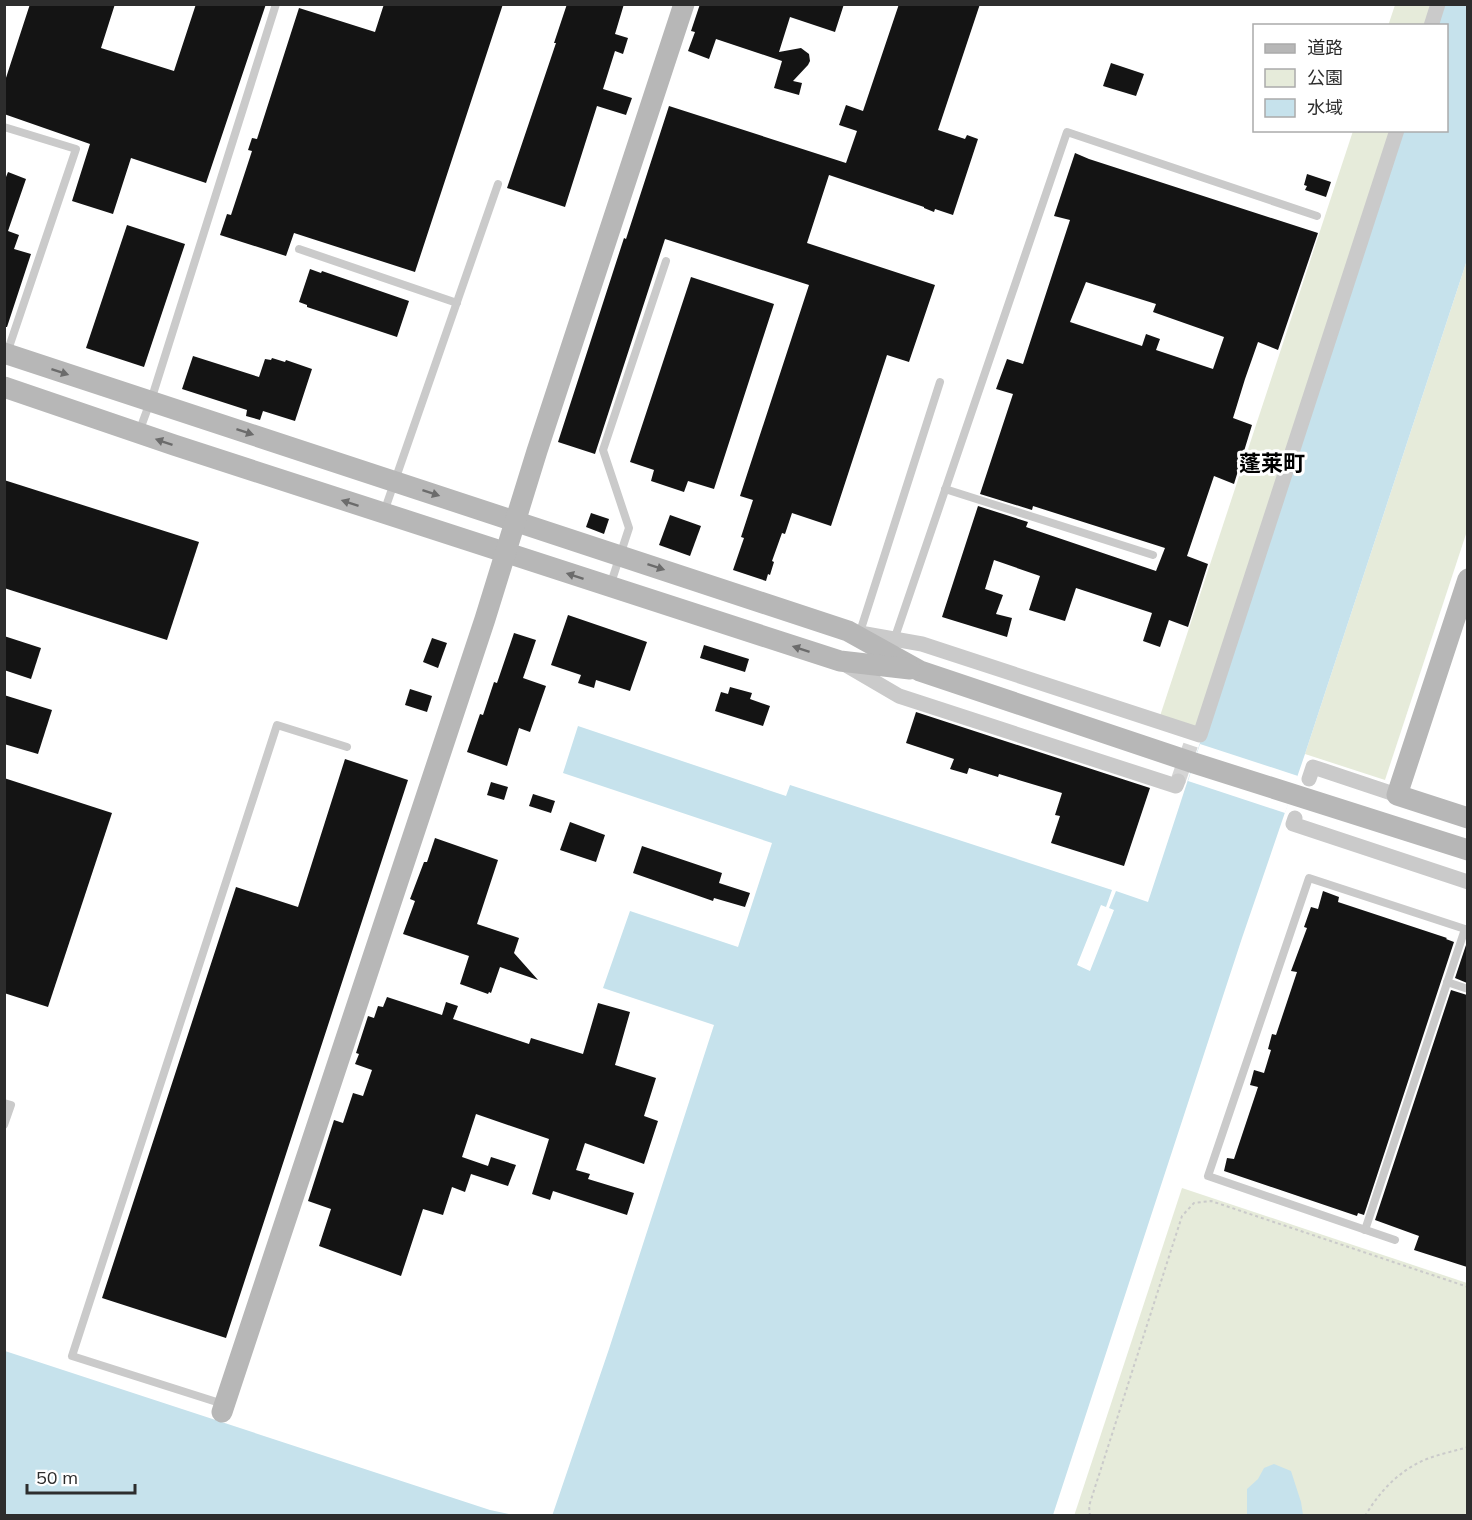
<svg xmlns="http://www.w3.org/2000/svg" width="1472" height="1520" font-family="Mulish,'Noto Sans JP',sans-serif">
<rect width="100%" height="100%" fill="#fff"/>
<g fill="#e6ebda">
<path d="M1395,5H1432L1426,25L1388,26Z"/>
<path d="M1353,131H1391L1198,723L1195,727L1160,716Z"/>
<path d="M1467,260V531L1385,780L1305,754Z"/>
<path d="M1182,1188L1467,1283V1515L1074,1516Z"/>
</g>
<g fill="#c6e2ec">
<path d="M1442,5H1467V260L1305,754L1242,938L1053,1515L552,1516L609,1349L714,1025L603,988L630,911L738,947L772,843L563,773L578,726L786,796L790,785L1112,890L1106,907L1101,905L1077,965L1090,971L1114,910L1109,908L1116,891L1148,902L1400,131L1446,130V26L1435,25Z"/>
<path d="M5,1351L490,1510L514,1515L5,1516Z"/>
<path d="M1274,1464L1291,1471L1301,1502L1303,1515H1247V1489L1258,1479L1264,1468Z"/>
</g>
<path fill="#fff" d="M1200,744L1298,776L1285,813L1188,781Z"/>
<g fill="#141414" fill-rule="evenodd">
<path d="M30,4H115L101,48L174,71L196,4H266L206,183L131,158L113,214L72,201L90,144L4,114V84Z"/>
<path d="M384,4H503L415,272L294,233L286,256L220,235L227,214L231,215L252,151L248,150L252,138L257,139L299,8L375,32Z"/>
<path d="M567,4H624L615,34L628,38L623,54L615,51L603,89L632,98L626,115L597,106L565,207L507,188L556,43H554Z"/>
<path d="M700,4H844L835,32L790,17L779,52L801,48L809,54L810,61L808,65L793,81L802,83L799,95L774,88L782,61L716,39L709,59L688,51L695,32L691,31Z"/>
<path d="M899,4H980L938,130L965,139L967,135L978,139L953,215L935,209L934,212L924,208V207L829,175L807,243L935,285L909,362L887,355L831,526L792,513L785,534L782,533L772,561L774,562L770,575L768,574L766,581L733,570L744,538L741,537L753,500L740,496L809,285L665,239L595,454L558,442L624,238L626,239L669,106L846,163L857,131L839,125L846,105L863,111Z"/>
<path d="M1111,63L1144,74L1136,96L1103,86Z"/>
<path d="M1075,153L1089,159L1318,233L1278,350L1258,342L1245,379L1233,418L1252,425L1234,484L1214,476L1187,556L1208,564L1188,627L1169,620L1160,647L1143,641L1152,613L1076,588L1065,621L1029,610L1040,576L994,560L985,589L1003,595L996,614L1012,618L1007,637L942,617L978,506L1028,522L1026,527L1156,571L1165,548L1033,506L1032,510L980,494L1013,394L996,389L1007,359L1023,364L1070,220L1054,216ZM1086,282L1156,304L1153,312L1224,337L1213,369L1156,350L1160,339L1146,334L1142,346L1070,322Z"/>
<path d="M8,172L26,179L8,231L19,235L14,249L31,254L7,327H4V182Z"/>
<path d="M1307,174L1331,182L1326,197L1305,190L1307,186L1304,185Z"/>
<path d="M127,225L185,244L144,367L86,348Z"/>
<path d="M310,269L321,273L322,271L409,301L397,337L307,307V305L299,302Z"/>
<path d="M691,277L774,304L714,489L688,481L684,492L651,481L654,470L630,462Z"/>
<path d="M193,356L259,377L265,359L271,360L272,358L285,362L286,360L312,369L295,421L263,411L260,420L246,416L247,410L182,389Z"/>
<path d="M4,480L199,542L167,640L4,588Z"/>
<path d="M591,513L609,519L604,534L586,527Z"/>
<path d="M670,515L701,526L690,556L659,545Z"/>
<path d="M568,615L647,642L630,691L596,680L594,688L578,683L581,675L551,665Z"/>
<path d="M514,633L536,640L523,678L546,686L530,732L519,728L507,766L467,752L480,714L483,715L494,682L497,683Z"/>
<path d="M4,636L41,648L31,679L4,670Z"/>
<path d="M432,638L447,643L438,668L423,662Z"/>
<path d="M704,645L749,659L745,672L700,658Z"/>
<path d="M730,687L752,693L750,699L770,706L763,726L715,711L721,692L728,694Z"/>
<path d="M410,689L432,696L427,712L405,705Z"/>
<path d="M4,695L52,710L38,754L4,744Z"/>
<path d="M916,712L1150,788L1124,866L1051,843L1060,816L1055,815L1062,793L999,774L998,777L969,768L967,774L950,769L954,759L906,743Z"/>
<path d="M345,759L408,780L226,1338L102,1298L236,887L298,907Z"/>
<path d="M4,778L112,813L48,1007L4,993Z"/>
<path d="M491,782L508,787L504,800L487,795Z"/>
<path d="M533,794L555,801L551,813L529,806Z"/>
<path d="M570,822L605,835L596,862L560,850Z"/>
<path d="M435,838L498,860L477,924L519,938L514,953L538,980L500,967L491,993L489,992L488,994L460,984L469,956L403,934L415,901L410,899L424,862H427Z"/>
<path d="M642,846L722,873L719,883L750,893L745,907L714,898L713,901L633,873Z"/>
<path d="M1323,891L1339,897L1338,902L1447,938L1446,939L1454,942L1364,1215L1358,1213L1357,1216L1224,1171L1227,1158L1234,1159L1258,1087L1250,1085L1254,1070L1264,1073L1271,1050L1268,1049L1272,1034L1276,1035L1297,972L1291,971L1307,928L1304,927L1311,907L1318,909Z"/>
<path d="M1466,945L1467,946V983L1455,978Z"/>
<path d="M1451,990L1467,995V1267L1414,1250L1419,1236L1375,1220Z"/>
<path d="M387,997L442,1015L446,1002L458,1006L453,1019L529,1044L531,1038L583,1054L598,1003L630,1012L615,1065L656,1078L644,1116L658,1121L644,1164L585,1143L576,1170L590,1174L588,1179L634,1193L627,1215L553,1191L550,1200L532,1194L549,1139L476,1114L462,1157L488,1166L491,1157L516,1165L508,1186L471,1174L465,1192L452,1187L443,1215L423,1209L401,1276L319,1246L331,1209L308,1201L334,1120L343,1123L353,1093L363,1096L372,1070L355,1064L359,1054L356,1053L368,1016L374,1018L378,1006L383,1007Z"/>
</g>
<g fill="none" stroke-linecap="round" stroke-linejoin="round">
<path stroke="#d5d5d5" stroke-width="15" stroke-dasharray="15 8" stroke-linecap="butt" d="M1178,781L1192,741"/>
<g stroke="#cacaca" stroke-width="2" stroke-dasharray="3 3" stroke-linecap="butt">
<path d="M1090,1516L1089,1506L1182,1216L1194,1203L1211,1201L1468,1287"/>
<path d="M1365,1516C1378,1494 1395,1475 1418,1463C1433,1455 1452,1452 1468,1447"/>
</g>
<g stroke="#cacaca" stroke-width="8">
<path d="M4,127L76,149L7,353"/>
<path d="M299,249L457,303"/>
<path d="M139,432L153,394L276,4"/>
<path d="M945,489L1153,555"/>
<path d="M384,512L498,184"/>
<path d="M610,586L629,528L603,450L666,261"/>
<path d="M859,635L940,382"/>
<path d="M894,640L1067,132L1317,216"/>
<path d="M1447,982L1468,989"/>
<path d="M4,1103L11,1105L4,1125"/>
<path d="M1365,1230L1465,929"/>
<path d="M1395,1240L1208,1176L1309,878L1468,930"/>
<path d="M223,1404L72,1356L277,725L347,747"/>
</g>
<g stroke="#cacaca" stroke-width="15">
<path d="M1431,26L1438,4"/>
<path d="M860,633L922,644L1200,735L1397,130"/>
<path d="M846,665L899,696L1176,786L1178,781"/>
<path d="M1309,779L1313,767L1397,795"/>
<path d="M1295,818L1293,824L1468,882"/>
</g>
<g stroke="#b7b7b7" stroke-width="21">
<path d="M4,353L848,631L920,671L1194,763L1468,850"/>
<path d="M4,387L174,445L840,661L910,669"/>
<path d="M1468,579L1397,795L1468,818"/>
<path d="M222,1412L485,619L537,451L684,4"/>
</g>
</g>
<defs><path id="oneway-solid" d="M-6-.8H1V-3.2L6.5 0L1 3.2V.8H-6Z" transform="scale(1.5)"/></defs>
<g fill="#6b6b6b">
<use href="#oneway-solid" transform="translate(60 372) rotate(18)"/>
<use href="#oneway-solid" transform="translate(245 432) rotate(18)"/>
<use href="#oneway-solid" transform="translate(164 442) rotate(-161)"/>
<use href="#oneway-solid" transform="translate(431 493) rotate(18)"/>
<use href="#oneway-solid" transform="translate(350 503) rotate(-162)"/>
<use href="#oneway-solid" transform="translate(656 567) rotate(18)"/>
<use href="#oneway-solid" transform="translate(575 576) rotate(-162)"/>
<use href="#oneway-solid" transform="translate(801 649) rotate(-162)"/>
</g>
<g text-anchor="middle" stroke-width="6" stroke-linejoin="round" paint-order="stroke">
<g font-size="22" font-weight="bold" fill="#000" stroke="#fff">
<text x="1272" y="471">蓬莱町</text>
</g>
</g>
<rect width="1472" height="1520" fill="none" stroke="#2d2d2d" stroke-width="12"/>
<rect x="1253" y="24" width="195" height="108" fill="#ffffff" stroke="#ababab" stroke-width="1.5"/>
<rect x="1265" y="44" width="30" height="9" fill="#b7b7b7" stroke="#ababab" stroke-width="1.5"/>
<text x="1307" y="54" font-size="18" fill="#2d2d2d">道路</text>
<rect x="1265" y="69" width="30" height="18" fill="#e6ebda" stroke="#ababab" stroke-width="1.5"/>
<text x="1307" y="84" font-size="18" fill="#2d2d2d">公園</text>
<rect x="1265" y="99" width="30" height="18" fill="#c6e2ec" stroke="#ababab" stroke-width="1.5"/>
<text x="1307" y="114" font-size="18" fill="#2d2d2d">水域</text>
<path d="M27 1484v9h108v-9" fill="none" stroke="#2d2d2d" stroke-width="3"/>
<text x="36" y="1484" font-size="18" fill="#2d2d2d" stroke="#ffffff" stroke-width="4.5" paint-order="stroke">50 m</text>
</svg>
